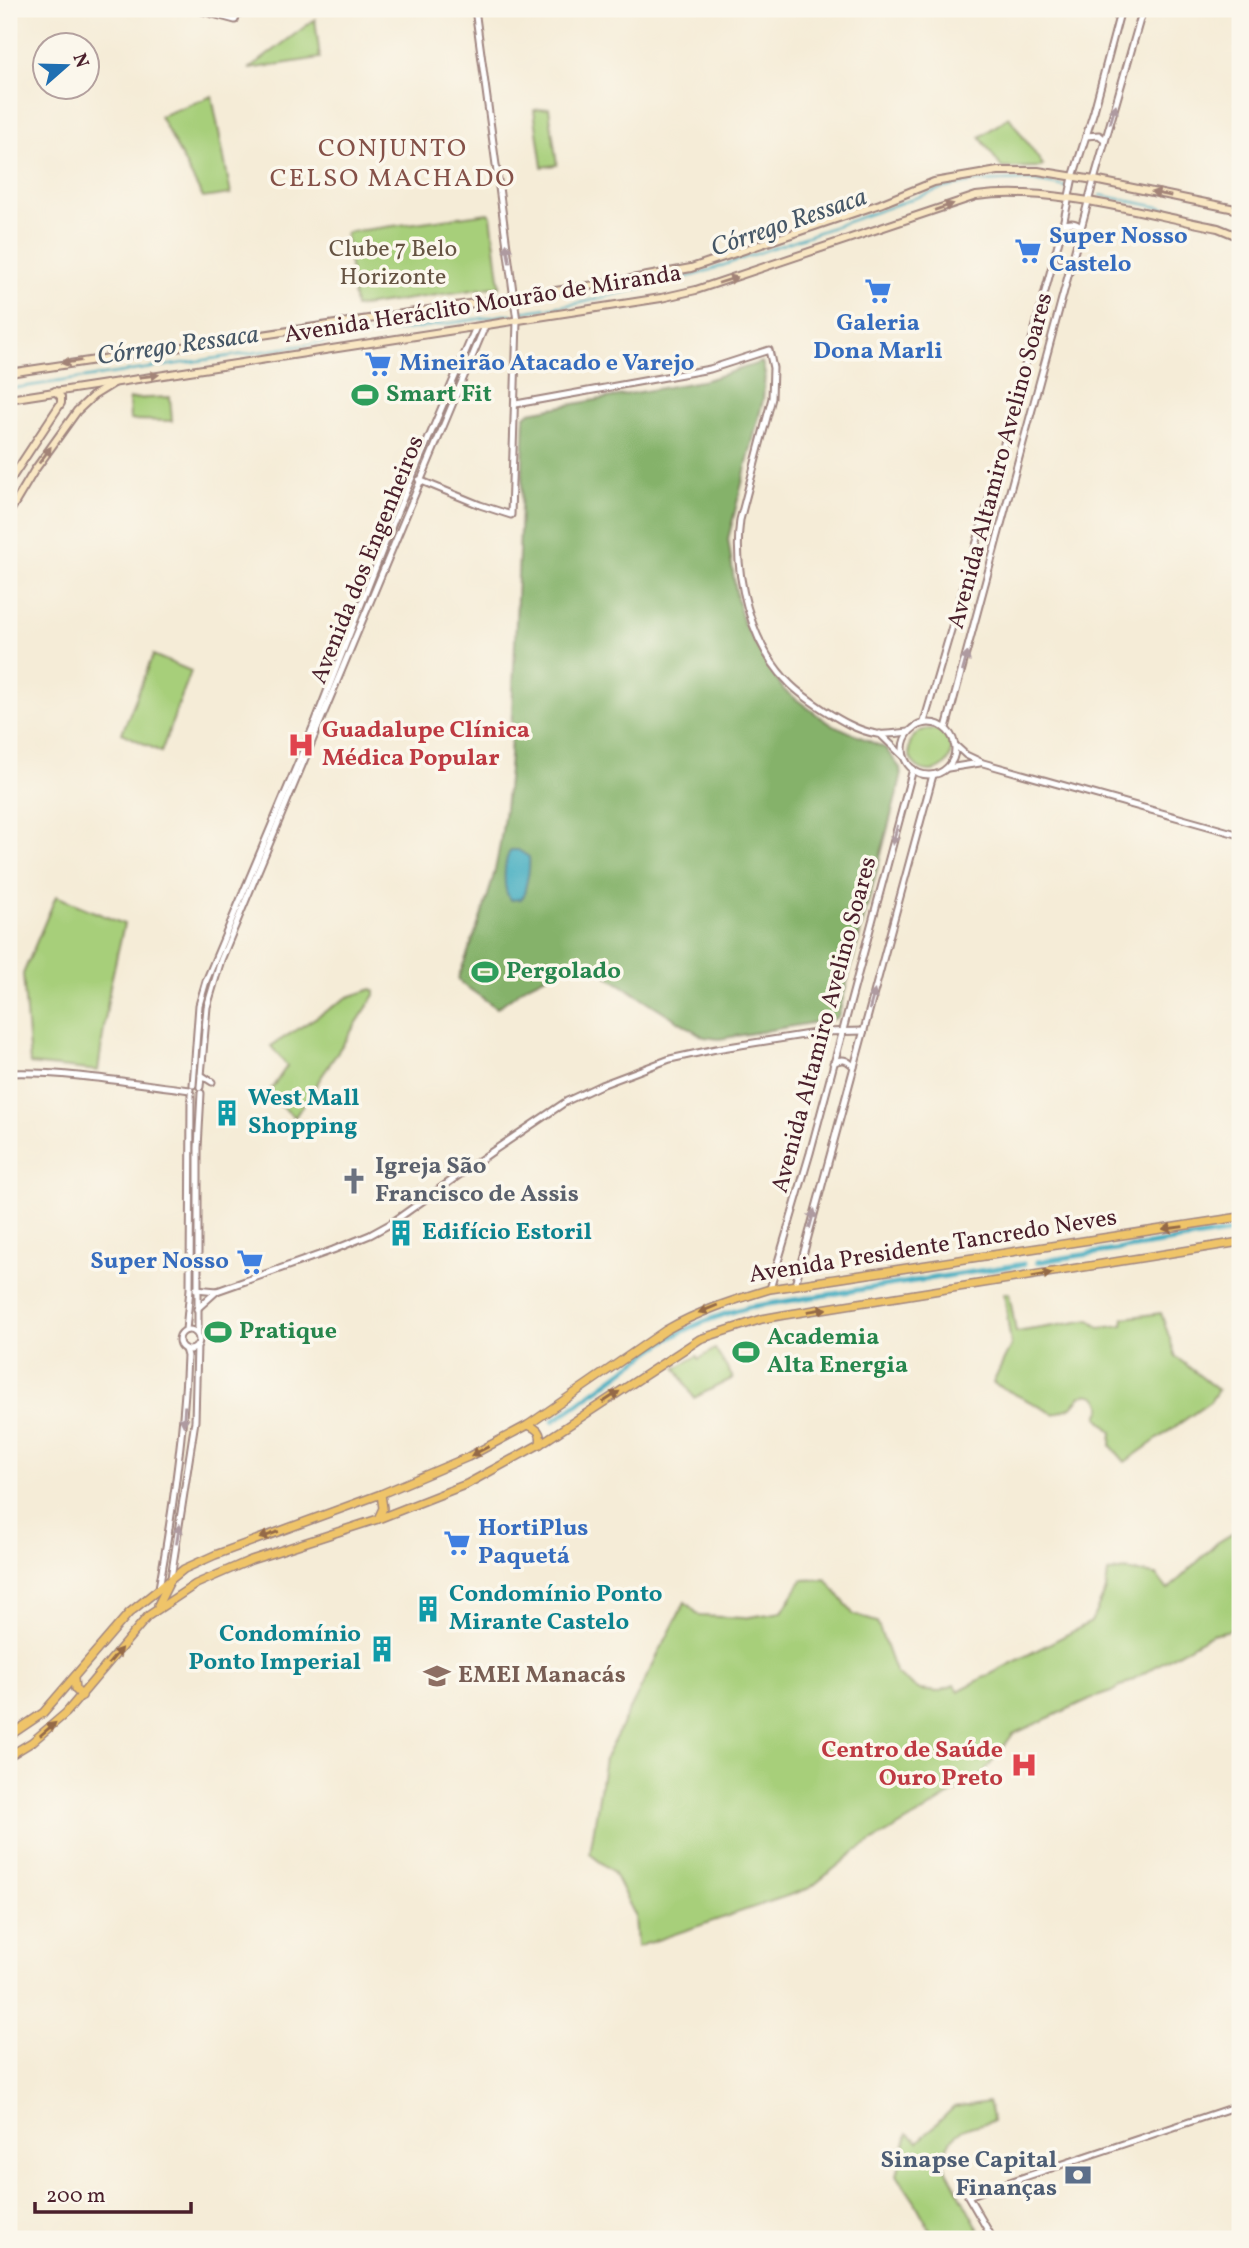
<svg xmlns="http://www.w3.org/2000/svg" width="1249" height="2248" font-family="Vollkorn,serif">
  <rect width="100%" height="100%" fill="#fbf7ec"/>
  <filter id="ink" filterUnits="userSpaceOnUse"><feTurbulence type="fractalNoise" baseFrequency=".0143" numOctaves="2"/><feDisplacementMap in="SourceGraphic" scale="14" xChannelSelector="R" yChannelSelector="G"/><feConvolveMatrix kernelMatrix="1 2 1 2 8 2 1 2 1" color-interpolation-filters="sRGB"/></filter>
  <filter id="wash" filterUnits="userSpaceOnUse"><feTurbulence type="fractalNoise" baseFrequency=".00686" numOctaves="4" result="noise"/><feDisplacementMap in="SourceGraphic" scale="28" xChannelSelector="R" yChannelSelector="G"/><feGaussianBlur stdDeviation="1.57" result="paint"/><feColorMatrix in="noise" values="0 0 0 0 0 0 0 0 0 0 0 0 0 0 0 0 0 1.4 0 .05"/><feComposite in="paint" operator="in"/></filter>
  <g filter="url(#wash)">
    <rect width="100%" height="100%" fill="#f5ecd7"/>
    <g fill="#a7cf7a" stroke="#787752" stroke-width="2">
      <path d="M 315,19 L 320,58 L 249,69 Z"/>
      <path d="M 212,96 L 231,194 L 203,198 L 160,116 Z"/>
      <path d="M 549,108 L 557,165 L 542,167 L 534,110 Z"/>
      <path d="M 1009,117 L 1043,165 L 1040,167 L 1002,168 L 980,137 Z"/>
      <path d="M 488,213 L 491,215 L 500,286 L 355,307 L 346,234 L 349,232 Z"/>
      <path d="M 170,397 L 172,421 L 130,420 L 129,399 Z"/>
      <path d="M 153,655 L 191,671 L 161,752 L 122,733 Z"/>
      <circle cx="930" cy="750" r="21"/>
      <path d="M 56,896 L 124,924 L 110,986 L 98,1071 L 30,1064 L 23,974 Z"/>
      <path d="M 372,989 L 375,991 L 375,995 L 295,1117 L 267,1095 L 287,1066 L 271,1046 L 348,997 Z"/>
      <path d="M 1004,1293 L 1009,1293 L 1016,1332 L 1090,1320 L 1100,1328 L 1123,1325 L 1124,1318 L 1161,1313 L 1176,1357 L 1218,1390 L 1210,1402 L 1125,1462 L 1111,1446 L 1112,1432 L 1098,1417 L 1102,1407 C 1099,1396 1091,1392 1081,1396 L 1072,1407 L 1054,1414 L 993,1383 L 1011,1345 Z"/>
      <path d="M 715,1349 L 733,1378 L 694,1398 L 676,1368 L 697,1356 L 699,1359 Z"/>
      <path d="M 1240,1529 L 1240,1628 L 1212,1634 L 1111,1692 L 1090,1699 L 1013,1734 L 983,1774 L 925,1811 L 856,1851 L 810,1888 L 637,1947 L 635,1915 L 613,1872 L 590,1854 L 605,1758 L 685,1602 L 700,1616 L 743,1618 L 782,1612 L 802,1580 L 826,1579 L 854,1615 L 877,1622 L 896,1674 L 920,1690 L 938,1692 L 954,1685 L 958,1691 L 1091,1622 L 1106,1590 L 1108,1573 C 1126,1567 1138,1573 1156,1575 L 1168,1590 L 1217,1543 Z"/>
      <path d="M 988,2102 L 993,2121 C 963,2129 951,2128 942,2161 L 984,2239 L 935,2239 L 915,2202 L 897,2175 L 908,2133 L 918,2142 L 954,2107 Z"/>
    </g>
    <path fill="#85b26a" stroke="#68684a" stroke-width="2" d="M 762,362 L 765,374 L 763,400 L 728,539 L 737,599 L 744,624 L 767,665 L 784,690 L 827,722 L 885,748 L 900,768 L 901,778 L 838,1017 L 834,1019 L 719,1039 L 704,1037 L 583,961 L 576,961 L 528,985 L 497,1008 L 461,983 L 458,978 C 472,943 486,907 495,870 C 503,833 507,795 510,757 L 525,416 L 530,412 L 706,380 Z"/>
    <path fill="#41acc0" stroke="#466676" stroke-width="2" d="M 511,850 L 518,850 L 529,857 C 531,872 526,881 524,895 L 521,899 L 511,900 C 502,892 503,860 511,850 Z"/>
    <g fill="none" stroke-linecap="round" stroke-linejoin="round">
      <g stroke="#41acc0" stroke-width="2">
        <path d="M 1100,195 L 1198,215 L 1240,230"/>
        <path d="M 522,312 L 580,303 L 696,275 L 941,189 L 975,182 L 1028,180 L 1067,187"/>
        <path d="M 364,336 L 511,314"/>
        <path d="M 9,389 L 352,338"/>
      </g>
      <g stroke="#41acc0" stroke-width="5">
        <path d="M 1037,1262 L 1240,1231"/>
        <path d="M 553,1421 C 591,1396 626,1367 664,1342 C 689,1326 719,1315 749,1307 L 1024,1264"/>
      </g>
    </g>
  </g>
  <g filter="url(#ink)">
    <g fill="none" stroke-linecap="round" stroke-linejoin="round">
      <g stroke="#a08681" stroke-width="9">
        <g id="tertiary">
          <path d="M 194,9 L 235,20 L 239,9"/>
          <path d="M 1086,136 L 1099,135 L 1105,140"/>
          <path d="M 1063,225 C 1071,222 1076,222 1082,229"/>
          <path d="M 1054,259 L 1056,263 L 1060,265 L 1073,262"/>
          <path d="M 516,404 L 710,369 L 769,350 L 773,368 L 772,398 L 740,520 C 733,573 750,645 790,684 C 800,694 812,702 824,710 C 840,720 858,731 877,734 C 888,735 899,733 909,732"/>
          <path d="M 419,480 L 480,505 L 511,515 L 517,321 L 475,9"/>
          <path d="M 924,722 L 983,521 L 1063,225 L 1073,177 L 1094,111 L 1121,9"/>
          <circle cx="929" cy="749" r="26"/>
          <path d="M 946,728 L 1094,180 L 1143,9"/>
          <path d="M 880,734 L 903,756"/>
          <path d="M 954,744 L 966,755 L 983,763 L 1240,835"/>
          <path d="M 948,768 L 980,763"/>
          <path d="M 833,1063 C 842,1058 847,1059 854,1067"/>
          <path d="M 9,1073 C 65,1071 133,1083 190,1090"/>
          <path d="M 201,1075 L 212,1082"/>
          <path d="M 193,1085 L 199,1005 L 206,981 L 316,720 L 396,515 L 476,327"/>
          <path d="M 200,1087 L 207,1007 L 221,960 L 485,326"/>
          <path d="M 777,1266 L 789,1272 L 799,1269"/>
          <path d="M 795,1285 L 933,775"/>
          <path d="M 196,1289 L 217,1291"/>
          <path d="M 770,1289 L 810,1153 L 913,769"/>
          <path d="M 197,1309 L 217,1291 L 333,1250 L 370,1235 L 390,1224 L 493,1151 L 567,1101 L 601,1085 L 670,1059 L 716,1049 L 822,1032 L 864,1031"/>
          <circle cx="189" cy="1340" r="10"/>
          <path d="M 186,1330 L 190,1289 L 191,1094"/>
          <path d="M 198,1335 L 198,1148 L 201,1093"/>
          <path d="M 171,1578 L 195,1421 L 197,1345"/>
          <path d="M 159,1588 C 173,1510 184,1435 187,1356 L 185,1349"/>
          <path d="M 993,2239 L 968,2196 L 1240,2105"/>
        </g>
      </g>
      <g stroke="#a08681" stroke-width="10">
        <g id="secondary">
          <path d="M 9,373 L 615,282 L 691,268 L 880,204 L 934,182 L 998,171 L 1038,171 L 1094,180 L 1240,210"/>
          <path d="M 9,399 L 661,298 L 696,290 L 976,196 C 1054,186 1141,213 1218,228 L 1240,237"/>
          <path d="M 9,482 L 61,403 L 61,397 L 55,391"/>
          <path d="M 9,513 L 34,471 L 77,411 L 93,396 L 114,383"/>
        </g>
      </g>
      <g stroke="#a08681" stroke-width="10">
        <g id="primary">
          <path d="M 528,1425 C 538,1429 542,1433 540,1444"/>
          <path d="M 378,1519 L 383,1508 L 381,1494"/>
          <path d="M 158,1605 L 171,1579"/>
          <path d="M 74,1679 L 75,1689 L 82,1696"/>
          <path d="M 9,1736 L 43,1713 L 129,1613 L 184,1569 L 215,1555 L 381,1494 L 468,1457 L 528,1425 L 666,1330 C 699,1311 734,1300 770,1289 L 1240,1217"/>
          <path d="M 9,1756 L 32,1742 L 66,1713 L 148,1616 L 196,1584 L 251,1560 L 378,1519 L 467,1484 L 540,1444 L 700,1339 L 762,1319 L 784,1315 L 1240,1242"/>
        </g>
      </g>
      <use href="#tertiary" stroke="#fff" stroke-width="5"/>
      <use href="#secondary" stroke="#f9e7c3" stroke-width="6"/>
      <use href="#primary" stroke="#efc469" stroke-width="7"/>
    </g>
    <defs><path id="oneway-solid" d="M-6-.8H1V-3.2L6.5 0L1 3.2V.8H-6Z" transform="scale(1.75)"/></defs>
    <g fill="#ae9aa0">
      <use href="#oneway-solid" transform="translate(1113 114) rotate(-74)"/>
      <use href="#oneway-solid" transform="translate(508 253) rotate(-99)"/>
      <use href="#oneway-solid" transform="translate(965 662) rotate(-75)"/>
      <use href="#oneway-solid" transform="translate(895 835) rotate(105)"/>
      <use href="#oneway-solid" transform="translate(872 1000) rotate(-75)"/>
      <use href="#oneway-solid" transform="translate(812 1219) rotate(-75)"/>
      <use href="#oneway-solid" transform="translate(184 1416) rotate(94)"/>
      <use href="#oneway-solid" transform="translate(178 1534) rotate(-81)"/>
    </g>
    <g fill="#a28377">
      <use href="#oneway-solid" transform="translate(1161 194) rotate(-168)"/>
      <use href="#oneway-solid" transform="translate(944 207) rotate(-19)"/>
      <use href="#oneway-solid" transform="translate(728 280) rotate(-18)"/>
      <use href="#oneway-solid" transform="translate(71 362) rotate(172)"/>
      <use href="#oneway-solid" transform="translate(149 376) rotate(-7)"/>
      <use href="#oneway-solid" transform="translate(45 455) rotate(-54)"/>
    </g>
    <g fill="#946947">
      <use href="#oneway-solid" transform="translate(1173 1228) rotate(172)"/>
      <use href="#oneway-solid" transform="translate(1042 1275) rotate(-10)"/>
      <use href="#oneway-solid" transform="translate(708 1309) rotate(158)"/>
      <use href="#oneway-solid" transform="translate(817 1310) rotate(-9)"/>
      <use href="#oneway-solid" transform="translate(611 1397) rotate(-33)"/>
      <use href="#oneway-solid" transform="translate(480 1451) rotate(153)"/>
      <use href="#oneway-solid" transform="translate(269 1535) rotate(160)"/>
      <use href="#oneway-solid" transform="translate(115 1656) rotate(-51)"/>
      <use href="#oneway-solid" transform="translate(48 1729) rotate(-40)"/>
    </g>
  </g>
  <defs>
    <g id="supermarket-bare" transform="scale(2.1)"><path d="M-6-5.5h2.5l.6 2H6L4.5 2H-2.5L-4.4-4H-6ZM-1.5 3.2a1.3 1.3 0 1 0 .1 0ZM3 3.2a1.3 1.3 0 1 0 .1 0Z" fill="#3f7fe0" stroke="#fbf7ec" stroke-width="2.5" paint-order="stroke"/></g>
    <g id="stadium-bare" transform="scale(2.1)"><path d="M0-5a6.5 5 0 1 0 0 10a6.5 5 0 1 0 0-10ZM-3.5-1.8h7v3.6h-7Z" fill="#2e9e5b" stroke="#fbf7ec" stroke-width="2.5" paint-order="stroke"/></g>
    <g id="hospital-bare" transform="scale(2.1)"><path d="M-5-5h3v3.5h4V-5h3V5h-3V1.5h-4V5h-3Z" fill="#e0444e" stroke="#fbf7ec" stroke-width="2.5" paint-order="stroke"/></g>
    <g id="building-bare" transform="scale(2.1)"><path d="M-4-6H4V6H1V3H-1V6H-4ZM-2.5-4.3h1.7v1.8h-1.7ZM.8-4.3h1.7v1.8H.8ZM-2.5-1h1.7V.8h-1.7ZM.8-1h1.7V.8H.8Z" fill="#0f9aa8" stroke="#fbf7ec" stroke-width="2.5" paint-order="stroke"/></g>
    <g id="church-bare" transform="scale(2.1)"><path d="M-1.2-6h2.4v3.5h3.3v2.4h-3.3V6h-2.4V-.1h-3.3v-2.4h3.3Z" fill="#6b7280" stroke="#fbf7ec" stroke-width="2.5" paint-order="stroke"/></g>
    <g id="school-bare" transform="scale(2.1)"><path d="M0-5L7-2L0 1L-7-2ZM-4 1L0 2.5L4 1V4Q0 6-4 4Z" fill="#8d6e63" stroke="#fbf7ec" stroke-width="2.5" paint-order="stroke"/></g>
    <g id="bank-bare" transform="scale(2.1)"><path d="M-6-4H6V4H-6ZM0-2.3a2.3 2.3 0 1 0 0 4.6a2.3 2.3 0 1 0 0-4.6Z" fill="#5c6f8a" stroke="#fbf7ec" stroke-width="2.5" paint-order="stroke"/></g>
  </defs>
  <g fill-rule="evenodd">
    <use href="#supermarket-bare" x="1028" y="251"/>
    <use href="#supermarket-bare" x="878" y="291"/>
    <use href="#supermarket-bare" x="378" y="364"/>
    <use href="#stadium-bare" x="365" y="395"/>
    <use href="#hospital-bare" x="301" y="745"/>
    <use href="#stadium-bare" x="485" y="972"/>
    <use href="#building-bare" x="227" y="1113"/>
    <use href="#church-bare" x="354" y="1181"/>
    <use href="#building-bare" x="401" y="1233"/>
    <use href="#supermarket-bare" x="250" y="1262"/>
    <use href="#stadium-bare" x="218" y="1332"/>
    <use href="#stadium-bare" x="746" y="1352"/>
    <use href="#supermarket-bare" x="457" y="1543"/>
    <use href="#building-bare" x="428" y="1609"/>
    <use href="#building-bare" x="382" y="1649"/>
    <use href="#school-bare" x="437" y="1676"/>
    <use href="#hospital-bare" x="1024" y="1765"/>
    <use href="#bank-bare" x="1078" y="2175"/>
  </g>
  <g text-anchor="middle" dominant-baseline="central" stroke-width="7" stroke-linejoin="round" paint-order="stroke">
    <g font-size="24" font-weight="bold" fill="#366cbe" stroke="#fbf7ec" text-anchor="start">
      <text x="1049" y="237">Super Nosso<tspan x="1049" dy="28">Castelo</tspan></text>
      <text x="878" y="324" text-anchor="middle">Galeria<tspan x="878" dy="28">Dona Marli</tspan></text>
      <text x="399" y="364">Mineirão Atacado e Varejo</text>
      <text x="229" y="1262" text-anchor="end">Super Nosso</text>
      <text x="478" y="1529">HortiPlus<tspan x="478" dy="28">Paquetá</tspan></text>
    </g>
    <g font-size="24" fill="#665443" stroke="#fbf7ec">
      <text x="393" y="250">Clube 7 Belo<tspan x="393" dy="28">Horizonte</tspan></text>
    </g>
    <g font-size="24" fill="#4a1f2b" stroke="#fbf7ec">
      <text transform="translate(483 305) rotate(-9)">Avenida Heráclito Mourão de Miranda</text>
      <text transform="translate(1001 461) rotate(-75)">Avenida Altamiro Avelino Soares</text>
      <text transform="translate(368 560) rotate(-68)">Avenida dos Engenheiros</text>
      <text transform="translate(825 1025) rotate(-75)">Avenida Altamiro Avelino Soares</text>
      <text transform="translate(933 1247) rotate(-9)">Avenida Presidente Tancredo Neves</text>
    </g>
    <g font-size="24" font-weight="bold" fill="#27864d" stroke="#fbf7ec" text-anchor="start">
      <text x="386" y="395">Smart Fit</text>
      <text x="506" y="972">Pergolado</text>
      <text x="239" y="1332">Pratique</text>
      <text x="767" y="1338">Academia<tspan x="767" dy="28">Alta Energia</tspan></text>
    </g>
    <g font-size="24" font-weight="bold" fill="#be3a42" stroke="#fbf7ec" text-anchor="start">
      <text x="322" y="731">Guadalupe Clínica<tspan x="322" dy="28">Médica Popular</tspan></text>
      <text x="1003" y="1751" text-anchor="end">Centro de Saúde<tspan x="1003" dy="28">Ouro Preto</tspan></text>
    </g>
    <g font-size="24" font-weight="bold" fill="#0d838f" stroke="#fbf7ec" text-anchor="start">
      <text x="248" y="1099">West Mall<tspan x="248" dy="28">Shopping</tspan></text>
      <text x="422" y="1233">Edifício Estoril</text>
      <text x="449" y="1595">Condomínio Ponto<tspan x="449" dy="28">Mirante Castelo</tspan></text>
      <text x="361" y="1635" text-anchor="end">Condomínio<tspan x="361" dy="28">Ponto Imperial</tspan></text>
    </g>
    <g font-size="24" font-weight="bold" fill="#5b616d" stroke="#fbf7ec" text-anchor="start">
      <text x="375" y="1167">Igreja São<tspan x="375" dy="28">Francisco de Assis</tspan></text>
    </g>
    <g font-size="24" font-weight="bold" fill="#785e54" stroke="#fbf7ec" text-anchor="start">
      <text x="458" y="1676">EMEI Manacás</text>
    </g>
    <g font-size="24" font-weight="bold" fill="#4e5e75" stroke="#fbf7ec" text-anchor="end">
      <text x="1057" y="2161">Sinapse Capital<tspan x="1057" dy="28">Finanças</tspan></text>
    </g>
    <g font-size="26" letter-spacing="2" fill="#855148" stroke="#fbf7ec">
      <text x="393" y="149">CONJUNTO<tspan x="393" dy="30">CELSO MACHADO</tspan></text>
    </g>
    <g font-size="26" font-style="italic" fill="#465767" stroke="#fbf7ec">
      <text transform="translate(789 223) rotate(-19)">Córrego Ressaca</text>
      <text transform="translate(178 346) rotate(-8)">Córrego Ressaca</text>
    </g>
  </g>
  <rect width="1249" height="2248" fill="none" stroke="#fbf7ec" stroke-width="35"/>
  <g transform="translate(66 66) rotate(70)"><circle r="33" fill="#fbf7ec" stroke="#b4a19f" stroke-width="2"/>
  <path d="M0-5L12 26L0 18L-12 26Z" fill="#1f6fb2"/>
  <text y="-10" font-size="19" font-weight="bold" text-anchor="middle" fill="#4a1f2b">N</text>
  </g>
  <path d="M35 2202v10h156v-10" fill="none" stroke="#4a1f2b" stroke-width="3.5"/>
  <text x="46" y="2202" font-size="21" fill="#4a1f2b" stroke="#fbf7ec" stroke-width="5" paint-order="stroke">200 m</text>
</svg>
